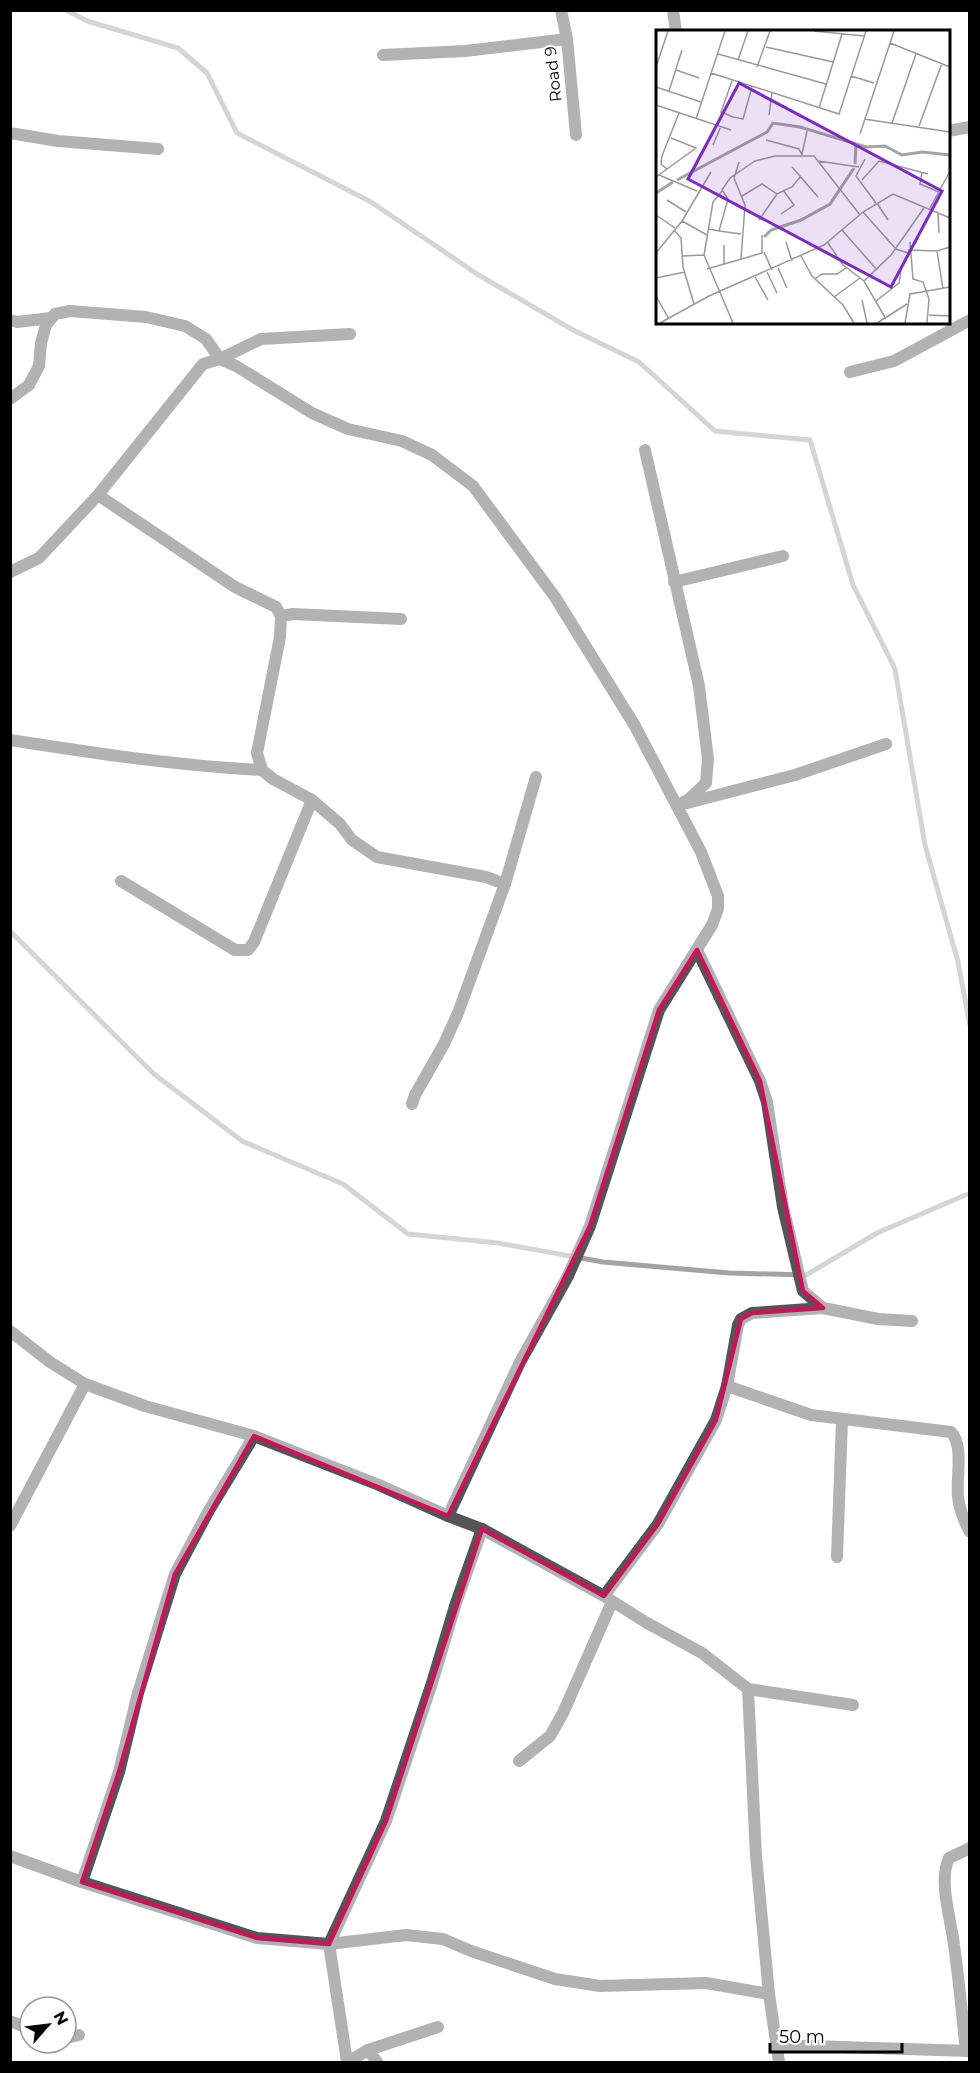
<svg xmlns="http://www.w3.org/2000/svg" width="980" height="2073" font-family="Montserrat,sans-serif">
  <rect width="100%" height="100%" fill="#fff"/>
  <g fill="none" stroke-linecap="round" stroke-linejoin="round">
    <g stroke="#a3a3a3" stroke-width="5">
      <path d="M 66,10 L 87,21 L 178,48 L 207,73 L 237,133 L 371,202 L 477,274 L 573,330 L 639,362 L 715,431 L 810,440 L 853,585 L 895,669 L 925,845 L 958,962 L 970,1026"/>
      <path d="M 10,931 L 154,1074 L 242,1141 L 343,1184 L 408,1234 L 498,1243 L 603,1262 L 729,1273 L 806,1275 L 877,1233 L 970,1193"/>
    </g>
    <g stroke="#555" stroke-width="12">
      <path d="M 561,10 L 567,39 L 576,135"/>
      <path d="M 673,10 L 676,32"/>
      <path d="M 383,55 L 465,51 L 567,39"/>
      <path d="M 948,131 L 970,127"/>
      <path d="M 10,133 L 58,141 L 158,149"/>
      <path d="M 10,320 L 17,322 L 51,318"/>
      <path d="M 850,372 L 894,361 L 970,320"/>
      <path d="M 10,399 L 29,385 L 39,366 L 41,343 L 46,325 L 55,314 L 70,311 L 146,317 L 185,326 L 206,339 L 220,359 L 236,366 L 312,413 L 348,429 L 402,441 L 432,455 L 473,486 L 555,597 L 635,726 L 701,852 L 718,896 L 718,909 L 712,925 L 659,1010 L 590,1226 L 568,1276 L 520,1362 L 448,1516"/>
      <path d="M 645,450 L 699,686 L 708,759 L 706,783 L 689,799 L 677,806"/>
      <path d="M 98,495 L 235,587 L 276,607 L 281,616 L 280,637 L 257,753 L 262,770 L 273,779 L 312,800 L 340,824 L 352,840 L 377,857 L 486,877 L 505,884"/>
      <path d="M 10,572 L 39,558 L 98,495 L 203,364 L 220,359 L 261,339 L 350,334"/>
      <path d="M 674,582 L 783,556"/>
      <path d="M 281,616 L 293,614 L 401,619"/>
      <path d="M 10,740 C 94,753 178,766 262,770"/>
      <path d="M 687,803 L 795,775 L 886,744"/>
      <path d="M 121,881 L 235,950 L 248,950 L 254,942 L 312,800"/>
      <path d="M 697,950 L 760,1081 L 767,1102 L 783,1207 L 803,1291 L 823,1308"/>
      <path d="M 412,1104 L 415,1095 L 444,1044 L 458,1013 L 505,884 L 536,777"/>
      <path d="M 10,1331 L 50,1362 L 85,1384 L 145,1406 L 254,1436 L 379,1485 L 448,1516 L 482,1529 L 604,1596 L 647,1623 L 702,1653 L 748,1689 L 756,1856 L 769,1994 L 779,2062"/>
      <path d="M 727,1386 L 811,1415 L 951,1432 C 964,1445 956,1478 958,1496 C 959,1508 964,1521 970,1532"/>
      <path d="M 10,1526 L 85,1384"/>
      <path d="M 837,1557 L 842,1420"/>
      <path d="M 604,1596 L 658,1524 L 716,1420 L 727,1386 L 738,1325 L 741,1319 L 752,1313 L 823,1308 L 878,1319 L 912,1321"/>
      <path d="M 748,1689 L 853,1705"/>
      <path d="M 519,1761 L 550,1736 L 563,1713 L 612,1602"/>
      <path d="M 10,1856 L 82,1882 L 257,1938 L 329,1944 L 406,1935 L 443,1939 L 471,1951 L 555,1979 L 600,1986 L 706,1983 L 769,1994"/>
      <path d="M 82,1882 L 119,1772 L 138,1693 L 175,1574 L 208,1512 L 254,1436"/>
      <path d="M 10,2021 L 30,2029"/>
      <path d="M 66,2038 L 79,2035"/>
      <path d="M 777,2045 L 970,2051"/>
      <path d="M 368,2050 L 377,2062"/>
      <path d="M 966,2051 C 962,2015 959,1980 954,1945 C 951,1919 938,1881 949,1858 L 970,1848"/>
      <path d="M 347,2062 L 329,1944 L 386,1821 L 432,1683 L 456,1603 L 482,1529"/>
      <path d="M 348,2062 L 368,2050 L 438,2027"/>
    </g>
  </g>
  <path d="M0 0H980V2073H0ZM 697,950 L 760,1081 L 803,1291 L 823,1308 L 752,1313 L 741,1319 L 716,1420 L 658,1524 L 604,1596 L 482,1529 L 386,1821 L 329,1944 L 257,1938 L 82,1882 L 119,1772 L 175,1574 L 254,1436 L 448,1516 L 590,1226 L 659,1010 Z" fill="#fff" fill-opacity=".55" fill-rule="evenodd"/>
  <path fill="none" stroke="#c2185b" stroke-width="4.5" stroke-linejoin="round" d="M 697,950 L 760,1081 L 803,1291 L 823,1308 L 752,1313 L 741,1319 L 716,1420 L 658,1524 L 604,1596 L 482,1529 L 386,1821 L 329,1944 L 257,1938 L 82,1882 L 119,1772 L 175,1574 L 254,1436 L 448,1516 L 590,1226 L 659,1010 Z"/>
  <g text-anchor="middle" dominant-baseline="central" stroke-width="4.5" stroke-linejoin="round" paint-order="stroke">
    <g font-size="16" fill="#000" stroke="#fff">
      <text transform="translate(553 74) rotate(-96)">Road 9</text>
    </g>
  </g>
  <g transform="translate(656 30)">
    <rect width="294" height="294" fill="#fff"/>
    <path fill="none" stroke="#a3a3a3" stroke-width="3" d="M 199,134 L 200,115M 21,150 L 111,102 L 117,93 L 144,97 L 210,117 L 229,116 L 246,125 L 266,122 L 294,125M 0,163 L 17,152M 108,207 L 115,200 L 145,190 L 174,174 L 198,138"/>
    <path fill="none" stroke="#999" stroke-width="1.5" d="M 158,1 L 208,6M 234,13 L 294,37M 110,17 L 177,32M 62,24 L 170,54M 82,30 L 92,1M 0,37 L 12,1M 101,37 L 114,1M 20,40 L 43,48M 55,43 L 183,84 L 210,1M 195,46 L 218,53M 76,51 L 65,82 L 77,87 L 87,89 L 96,57M 0,57 L 45,72M 13,61 L 26,20M 0,75 L 75,100M 163,78 L 186,4M 113,85 L 116,63M 40,89 L 69,1M 208,89 L 294,102M 236,93 L 260,24M 263,96 L 286,33M 204,104 L 238,1M 110,110 L 143,119 L 146,125M 57,115 L 65,96M 146,124 L 151,101M 209,129 L 200,146 L 220,173M 162,131 L 203,137M 83,132 L 78,148 L 89,175 L 85,229M 136,137 L 162,167M 11,139 L 5,134 L 6,126 L 23,83M 266,142 L 264,154 L 283,162M 3,145 L 41,161M 0,147 L 40,118 L 15,108M 206,150 L 223,131 L 272,144M 66,161 L 57,172 L 48,225 L 77,293M 86,166 L 106,154 L 121,164 L 136,157 L 145,146M 11,170 L 30,182M 221,173 L 232,190M 273,180 L 293,143M 207,182 L 240,219 L 252,223M 282,183 L 283,203M 125,184 L 138,175 L 127,160M 0,185 L 19,198M 103,190 L 121,164M 26,191 L 51,205M 52,199 L 63,201 L 72,169 L 66,160 L 74,148 L 99,131 L 119,126 L 158,126 L 204,185M 18,200 L 25,208 L 27,237 L 38,274M 186,200 L 221,240M 63,201 L 85,204M 130,212 L 136,231M 254,212 L 257,249 L 267,252 L 273,269 L 271,293M 172,213 L 187,235 L 208,251 L 230,289M 252,220 L 281,221M 108,222 L 116,240M 0,223 L 26,191 L 55,142M 26,226 L 48,225M 145,226 L 156,246 L 187,275 L 198,293M 68,234 L 68,215M 122,238 L 131,258M 51,239 L 106,223 L 106,205M 111,242 L 121,263M 99,247 L 112,270M 0,248 L 29,242M 159,249 L 166,244 L 181,244 L 190,238M 208,251 L 235,225 L 268,178M 287,259 L 281,221 L 294,217M 0,266 L 13,289M 178,267 L 204,248M 206,270 L 211,293M 220,271 L 243,253 L 245,240M 273,285 L 293,286M 4,293 L 53,266 L 168,215 L 207,182 L 237,164 L 294,188M 221,293 L 251,274M 249,293 L 254,264 L 294,257"/>
    <path fill="#7b2cbf" fill-opacity="0.15" stroke="#7b2cbf" stroke-width="3" d="M 83,53 L 286,161 L 235,257 L 32,149 Z"/>
    <rect width="294" height="294" fill="none" stroke="#000" stroke-width="3"/>
  </g>
  <rect width="980" height="2073" fill="none" stroke="#000000" stroke-width="24"/>
  <g transform="translate(48 2025) rotate(62)"><circle r="28" fill="#ffffff" stroke="#999999" stroke-width="1.5"/>
  <path d="M0-4.5L10 22L0 15L-10 22Z" fill="#000000"/>
  <text y="-9" font-size="16" font-weight="bold" text-anchor="middle" fill="#000000">N</text>
  </g>
  <path d="M770 2043v9h132v-9" fill="none" stroke="#000000" stroke-width="3"/>
  <text x="779" y="2043" font-size="18" fill="#000000" stroke="#ffffff" stroke-width="4.5" paint-order="stroke">50 m</text>
</svg>
